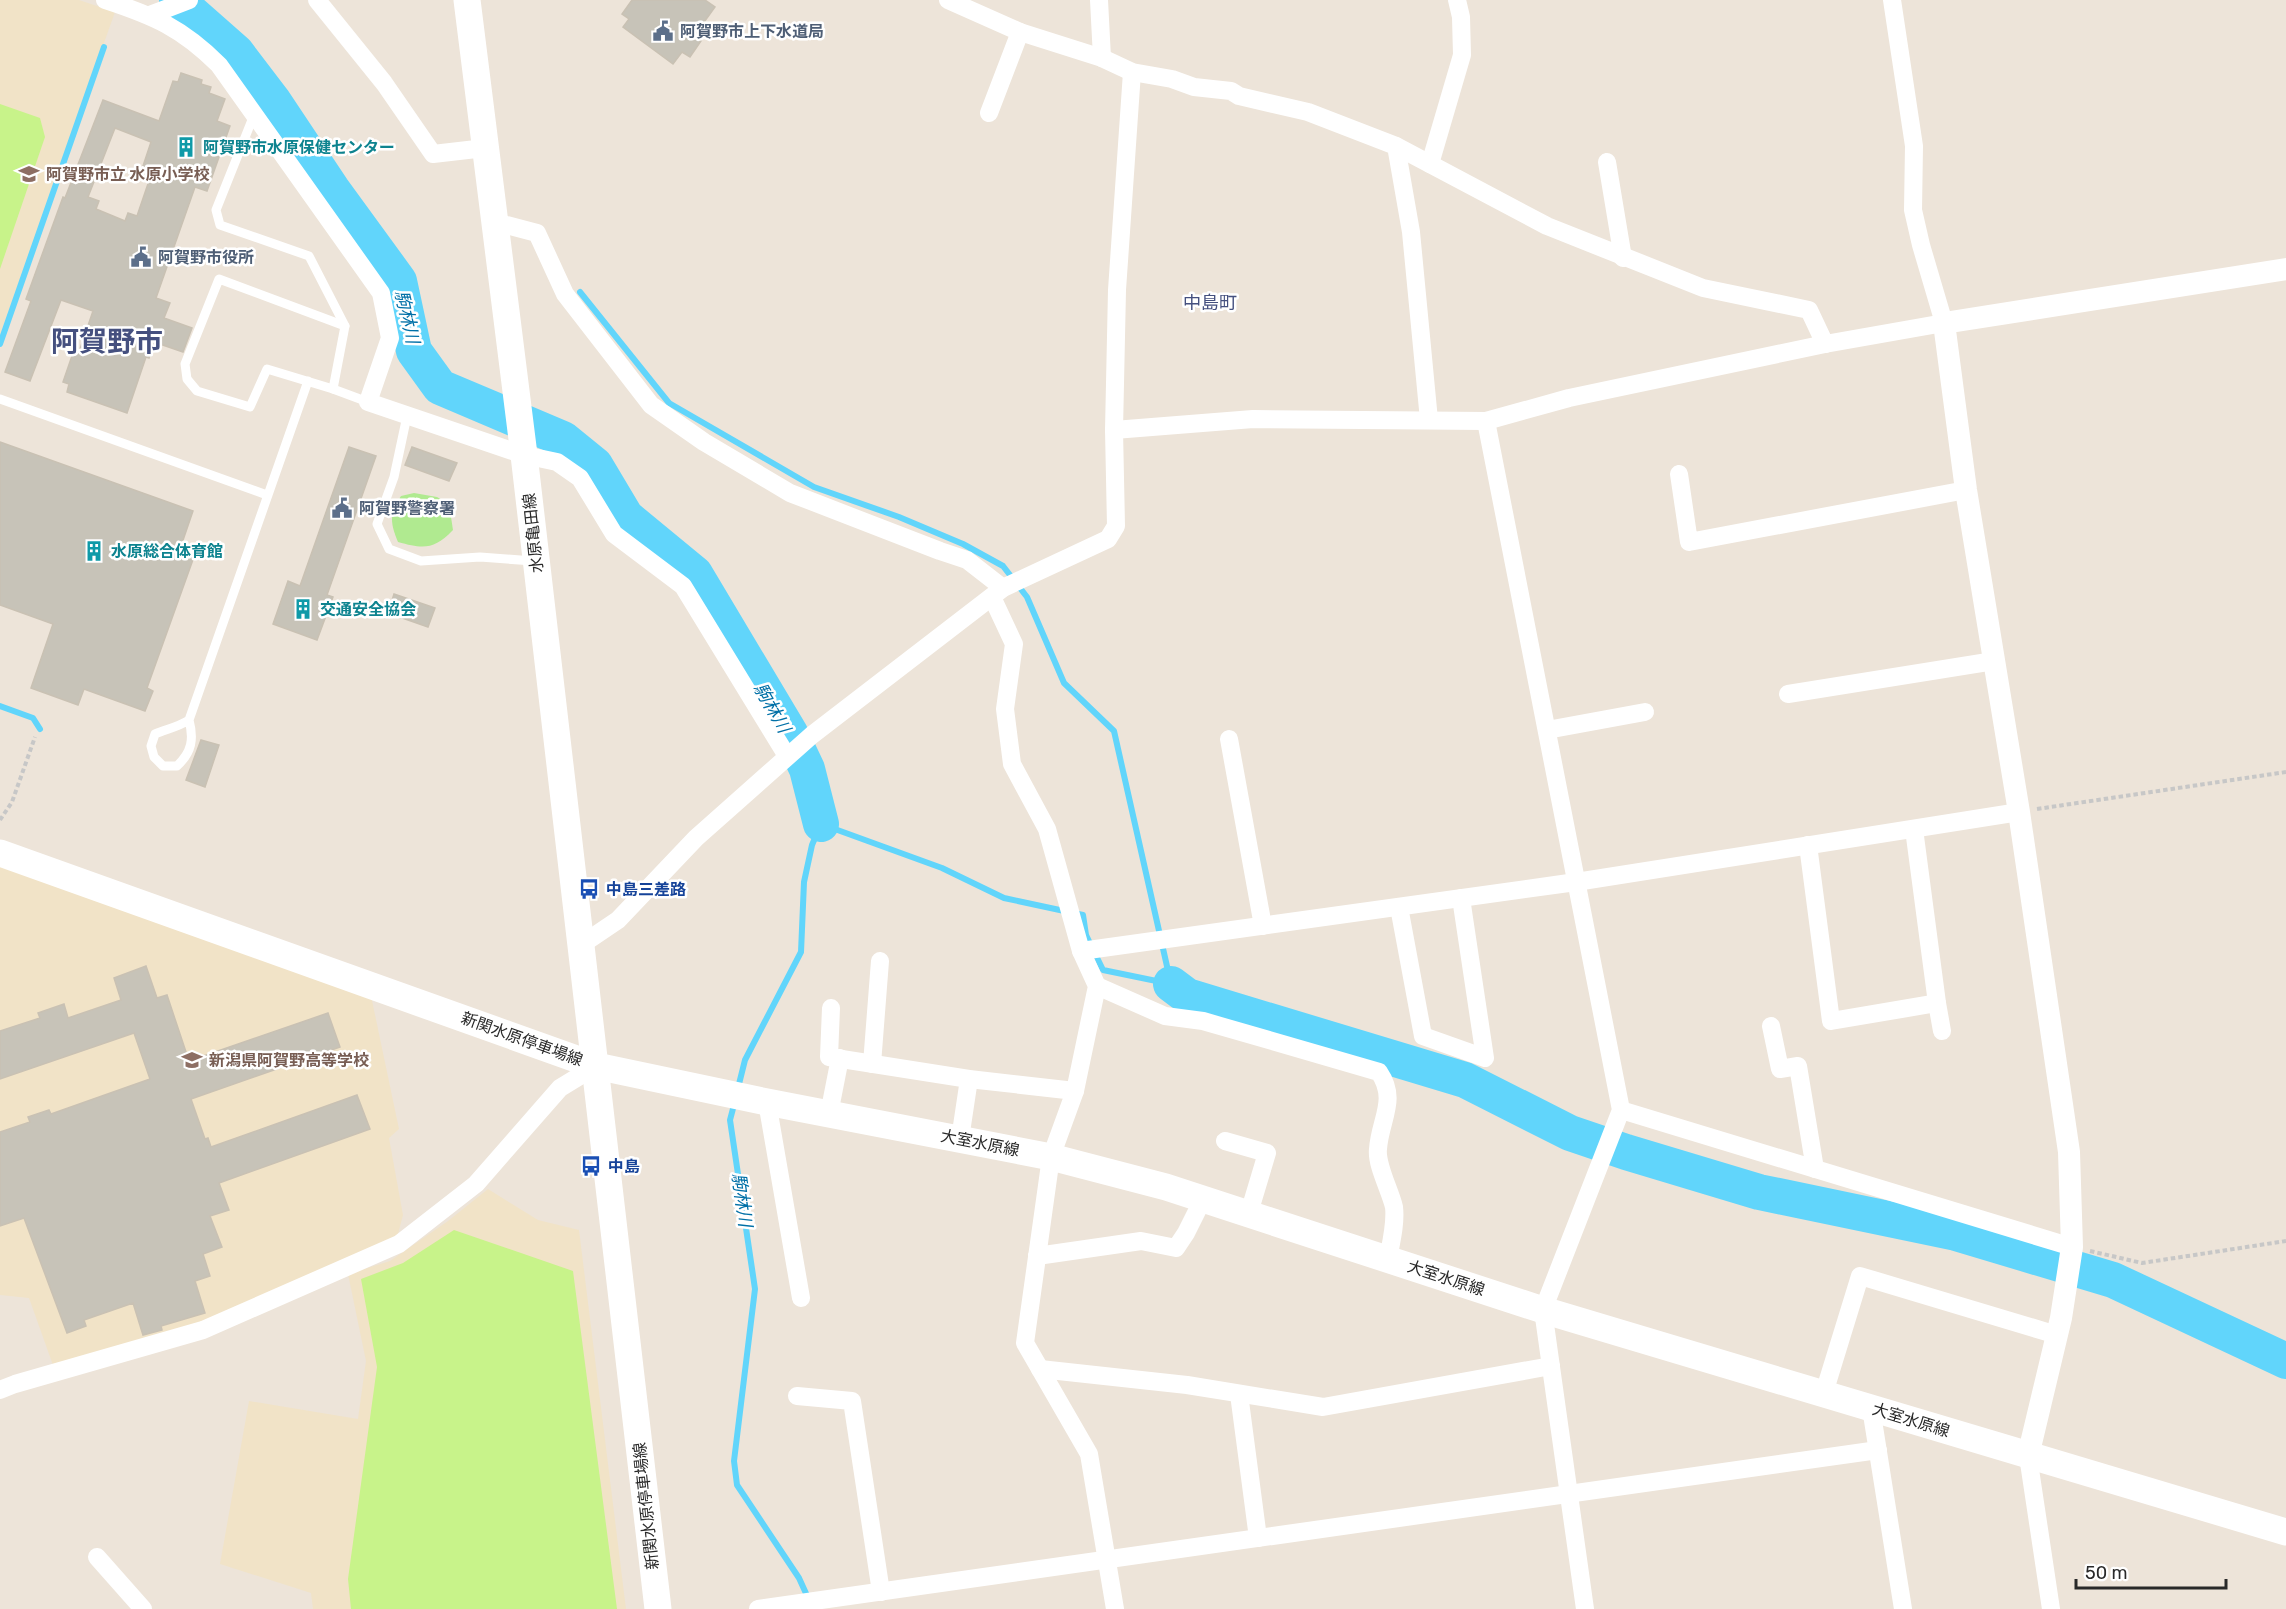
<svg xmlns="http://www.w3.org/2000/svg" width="2286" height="1609" font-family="Rubik,'Noto Sans JP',sans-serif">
  <rect width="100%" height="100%" fill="#ede4d9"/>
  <g fill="#f1e3c7">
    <path d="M 0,0 L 79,0 L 115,12 L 0,335 Z"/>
    <path d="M 0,863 L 370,991 L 399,1129 L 389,1138 L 403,1215 L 398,1234 L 373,1251 L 181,1331 L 54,1368 L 29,1298 L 0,1295 Z"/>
    <path d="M 488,1189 L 538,1220 L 579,1230 L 626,1609 L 313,1609 L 311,1593 L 220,1564 L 249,1401 L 358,1419 L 366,1361 L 348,1274 L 390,1261 L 448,1221 Z"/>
  </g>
  <path fill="#b0ea90" d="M 414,493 L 437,497 L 449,504 L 453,530 C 434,550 423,549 398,542 C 390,523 389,513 401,496 Z"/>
  <g fill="#c8f38a">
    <path d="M 0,104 L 40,118 L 45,137 L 0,269 Z"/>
    <path d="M 454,1230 L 573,1271 L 617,1609 L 351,1609 L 348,1579 L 377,1367 L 361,1279 L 403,1263 Z"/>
  </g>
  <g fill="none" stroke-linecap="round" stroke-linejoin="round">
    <g stroke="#61d5fb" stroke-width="6">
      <path d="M 580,292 L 669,403 L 814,487 L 899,517 L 963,544 L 1003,566 L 1027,597 L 1064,683 L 1114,731 L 1171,984 L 1103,970 L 1086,935 L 1083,915 L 1004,898 L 942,868 L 821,824 L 812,845 L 804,882 L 801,952 L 745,1060 L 738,1088"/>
      <path d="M 0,344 L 104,47"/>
      <path d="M 0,706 L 33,718 L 40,729"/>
      <path d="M 735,1101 L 730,1120 L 755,1289 L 734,1461 L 737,1485 L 799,1578 L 809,1600"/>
    </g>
    <g stroke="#61d5fb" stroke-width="36">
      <path d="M 177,0 L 236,52 L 274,102 L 332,189 L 399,281 L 414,351 L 440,387 L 563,439 L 595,465 L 626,517 L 695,574 L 790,733 L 807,769 L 821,824"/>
      <path d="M 1171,984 L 1187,996 L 1465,1080 L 1570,1133 L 1626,1152 L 1759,1192 L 1956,1233 L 2113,1280 L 2286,1361"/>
    </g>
  </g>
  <g fill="#c7c3b8" stroke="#c9c1b3" stroke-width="1.5" fill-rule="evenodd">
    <path d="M 632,0 L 705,0 L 715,7 L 694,36 L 701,41 L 690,57 L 682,52 L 673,64 L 623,27 L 629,19 L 622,14 Z"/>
    <path d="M 181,73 L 202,80 L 201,84 L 211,87 L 209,93 L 225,99 L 217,121 L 230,126 L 207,191 L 195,187 L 156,298 L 170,303 L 164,318 L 192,328 L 183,352 L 154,342 L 149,358 L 146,357 L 127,413 L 67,392 L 69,384 L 63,382 L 74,350 L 79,352 L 93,311 L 61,300 L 30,381 L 5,372 L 31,301 L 26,299 L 63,197 L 65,198 L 103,100 L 159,121 L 173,81 L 178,82 ZM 115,128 L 151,142 L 142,169 L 152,172 L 137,216 L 128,213 L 125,221 L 96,209 L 99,201 L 88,197 Z"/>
    <path d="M 0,442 L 193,511 L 180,549 L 195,554 L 147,688 L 153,691 L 145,711 L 84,689 L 78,705 L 31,688 L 53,624 L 0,605 Z"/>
    <path d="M 349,447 L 376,456 L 327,595 L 333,597 L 317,640 L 273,624 L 288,581 L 300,586 Z"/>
    <path d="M 412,447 L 457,463 L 449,481 L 405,465 Z"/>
    <path d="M 394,594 L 435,608 L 428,627 L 388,613 Z"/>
    <path d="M 201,740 L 219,745 L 205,787 L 186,780 Z"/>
    <path d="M 146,966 L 157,998 L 167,995 L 189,1061 L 328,1013 L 340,1047 L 191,1099 L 205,1139 L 208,1138 L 211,1147 L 357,1095 L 370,1129 L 219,1183 L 229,1210 L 210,1216 L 222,1247 L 203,1254 L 210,1276 L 195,1281 L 205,1313 L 161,1326 L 162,1330 L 143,1335 L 133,1303 L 84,1320 L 86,1326 L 67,1333 L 24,1218 L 0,1226 L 0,1132 L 30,1122 L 28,1117 L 49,1110 L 51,1114 L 150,1079 L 134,1033 L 0,1079 L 0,1031 L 40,1018 L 38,1013 L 64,1004 L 68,1018 L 121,1000 L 114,978 Z"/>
  </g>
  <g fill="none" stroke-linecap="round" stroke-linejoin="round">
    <g stroke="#c7c7c7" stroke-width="4" stroke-dasharray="4.5 3" stroke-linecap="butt">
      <path d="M 2037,809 L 2286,772"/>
      <path d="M 0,820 L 12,802 L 35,737"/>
      <path d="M 2090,1251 L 2142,1263 L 2286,1241"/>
    </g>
    <g stroke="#fff" stroke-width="9">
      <path d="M 254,115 L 216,210 L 220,225 L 309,256 L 345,326 L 333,389"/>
      <path d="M 345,326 L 219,279 L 185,364 L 187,379 L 197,391 L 250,407 L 267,369 L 333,389 L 368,402"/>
      <path d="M 0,399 L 267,495"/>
      <path d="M 407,416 L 394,477 L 377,524 L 389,549 L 421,561 L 480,557 L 533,561"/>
      <path d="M 189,720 C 178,727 167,729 155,734 L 151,746 L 154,757 L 163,766 L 177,766 C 192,752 194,739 189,720 L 308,381"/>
    </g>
    <g stroke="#fff" stroke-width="18">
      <path d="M 105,0 C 154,16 182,28 219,65 L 381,293 L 390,338 L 368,402 L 524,455 L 557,462 L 580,478 L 614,534 L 683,586 L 787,756"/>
      <path d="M 317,0 L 384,83 L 433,154 L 485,148"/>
      <path d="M 948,0 L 1020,32 L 1102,58 L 1132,72 L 1172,79 L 1194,87 L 1231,91 L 1239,96 L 1308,112 L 1396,146 L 1547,226 L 1703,288 L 1809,310 L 1825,344"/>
      <path d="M 1099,0 L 1102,58"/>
      <path d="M 150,15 L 189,0"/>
      <path d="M 989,113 L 1020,32"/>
      <path d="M 1396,146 L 1411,232 L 1429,420"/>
      <path d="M 1607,162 L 1623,258"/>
      <path d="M 1430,164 L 1462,55 L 1461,17 L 1457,0"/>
      <path d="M 495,222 L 537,233 L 565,294 L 651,405 L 704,442 L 790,493 L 940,551 L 967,560 L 1003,588"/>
      <path d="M 1486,421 L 1621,1110 L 1543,1310 L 1585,1609"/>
      <path d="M 1114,430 L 1253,419 L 1486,421 L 1569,398 L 1825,344 L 1944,323 L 1921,245 L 1913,210 L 1914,146 L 1892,0"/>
      <path d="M 1679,474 L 1689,542 L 1966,490"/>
      <path d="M 992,597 L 1014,644 L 1005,709 L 1012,764 L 1047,829 L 1081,951 L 1097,986 L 1075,1091 L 1051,1157 L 1025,1343 L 1089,1454 L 1115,1609"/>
      <path d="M 1788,694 L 1994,661"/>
      <path d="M 1547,730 L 1645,712"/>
      <path d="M 1229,739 L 1263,926"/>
      <path d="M 1914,829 L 1937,1003 L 1942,1031"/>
      <path d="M 1808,845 L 1831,1021 L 1937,1003"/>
      <path d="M 1399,907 L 1423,1036 L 1485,1058 L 1461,898"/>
      <path d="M 581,945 L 618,920 L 696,838 L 812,735 L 1003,588 L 1108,539 L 1116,526 L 1114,430 L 1117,290 L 1132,72"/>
      <path d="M 1081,951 L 1576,882 L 2019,812"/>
      <path d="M 1097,986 L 1165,1016 L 1203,1021 L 1379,1072 C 1398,1100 1380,1119 1378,1149 C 1376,1165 1390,1190 1394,1207 C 1396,1223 1391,1243 1388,1259"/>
      <path d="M 831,1008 L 829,1057 L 969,1079 L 1075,1091"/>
      <path d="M 1771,1026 L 1780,1069 L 1798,1066 L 1815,1169"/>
      <path d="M 872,1064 L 880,961"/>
      <path d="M 767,1102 L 801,1298"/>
      <path d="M 1621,1110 L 2072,1247"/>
      <path d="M 829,1114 L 840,1058"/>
      <path d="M 960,1139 L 969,1079"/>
      <path d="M 1225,1141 L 1267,1153 L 1249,1213"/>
      <path d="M 1037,1256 L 1141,1241 L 1176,1248 L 1186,1233 L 1203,1199"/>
      <path d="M 1040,1369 L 1187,1385 L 1323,1407 L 1551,1366"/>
      <path d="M 0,1390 L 15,1384 L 203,1330 L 399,1244 L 476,1184 L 560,1088 L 596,1066"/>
      <path d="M 1824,1393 L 1860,1276 L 2057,1335"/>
      <path d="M 1239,1394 L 1258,1538"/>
      <path d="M 797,1396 L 852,1401 L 881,1592"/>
      <path d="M 1871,1408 L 1903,1609"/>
      <path d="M 2028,1456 L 2051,1609"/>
      <path d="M 97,1557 L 143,1609"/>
      <path d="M 758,1609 L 1878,1450"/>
    </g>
    <path stroke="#fff" stroke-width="22" d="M 2028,1456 L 2061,1318 L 2072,1247 L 2069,1152 L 2019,812 L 1966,490 L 1944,323 L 2286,269"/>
    <g stroke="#fff" stroke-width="27">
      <path d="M 467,0 L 524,455 L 658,1609"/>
      <path d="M 0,853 L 596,1066 L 767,1102 L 1051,1157 L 1166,1187 L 1543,1310 L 2286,1532"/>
    </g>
  </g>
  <defs>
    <g id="civic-bare" transform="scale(1.62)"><path d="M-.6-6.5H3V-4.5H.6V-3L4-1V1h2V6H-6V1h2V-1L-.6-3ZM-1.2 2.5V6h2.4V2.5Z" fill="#5c6f8a" stroke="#fff" stroke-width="2.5" paint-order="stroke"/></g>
    <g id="building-bare" transform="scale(1.62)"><path d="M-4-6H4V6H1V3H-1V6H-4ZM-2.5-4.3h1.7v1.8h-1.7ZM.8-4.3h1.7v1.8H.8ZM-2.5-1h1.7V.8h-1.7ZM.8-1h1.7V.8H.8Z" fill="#0f9aa8" stroke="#fff" stroke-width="2.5" paint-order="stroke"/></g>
    <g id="school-bare" transform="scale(1.62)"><path d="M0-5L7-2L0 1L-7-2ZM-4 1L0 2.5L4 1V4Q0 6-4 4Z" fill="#8d6e63" stroke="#fff" stroke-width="2.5" paint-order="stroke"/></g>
    <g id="bus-bare" transform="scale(1.62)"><path d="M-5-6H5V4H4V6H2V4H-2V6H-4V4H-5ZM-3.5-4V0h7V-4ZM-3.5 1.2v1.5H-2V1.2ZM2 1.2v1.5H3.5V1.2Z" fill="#1a4fb4" stroke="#fff" stroke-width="2.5" paint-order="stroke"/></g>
  </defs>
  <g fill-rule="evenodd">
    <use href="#civic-bare" x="663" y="31"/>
    <use href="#building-bare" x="186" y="147"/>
    <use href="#school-bare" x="29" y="174"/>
    <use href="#civic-bare" x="141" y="257"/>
    <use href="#civic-bare" x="342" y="508"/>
    <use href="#building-bare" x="94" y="551"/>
    <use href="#building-bare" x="303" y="609"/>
    <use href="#bus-bare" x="589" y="889"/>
    <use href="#school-bare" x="192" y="1060"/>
    <use href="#bus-bare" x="591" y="1166"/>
  </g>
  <g text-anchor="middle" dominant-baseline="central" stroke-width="5" stroke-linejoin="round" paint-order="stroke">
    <g font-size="16" font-weight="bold" fill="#4e5e75" stroke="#fff" text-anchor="start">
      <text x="680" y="31">阿賀野市上下水道局</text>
      <text x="158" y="257">阿賀野市役所</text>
      <text x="359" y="508">阿賀野警察署</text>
    </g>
    <g font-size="16" font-weight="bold" fill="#0d838f" stroke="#fff" text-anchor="start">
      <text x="203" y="147">阿賀野市水原保健センター</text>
      <text x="111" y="551">水原総合体育館</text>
      <text x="320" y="609">交通安全協会</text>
    </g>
    <g font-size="16" font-weight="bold" fill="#785e54" stroke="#fff" text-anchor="start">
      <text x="46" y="174">阿賀野市立 水原小学校</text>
      <text x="209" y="1060">新潟県阿賀野高等学校</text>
    </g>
    <g font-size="16" fill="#292929" stroke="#fff">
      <text transform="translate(533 533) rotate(-96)">水原亀田線</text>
      <text transform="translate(522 1039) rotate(20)">新関水原停車場線</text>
      <text transform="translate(980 1143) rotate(11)">大室水原線</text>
      <text transform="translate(1446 1278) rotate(18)">大室水原線</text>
      <text transform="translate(1911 1420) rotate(17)">大室水原線</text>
      <text transform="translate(646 1506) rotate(-96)">新関水原停車場線</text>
    </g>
    <g font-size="16" font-weight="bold" fill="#164399" stroke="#fff" text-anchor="start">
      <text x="606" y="889">中島三差路</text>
      <text x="608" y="1166">中島</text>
    </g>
    <g font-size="18" fill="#45507f" stroke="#fff">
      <text x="1210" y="303">中島町</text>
    </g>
    <g font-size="18" font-style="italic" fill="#0070a7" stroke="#fff">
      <text transform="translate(407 317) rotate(77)">駒林川</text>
      <text transform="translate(772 708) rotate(60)">駒林川</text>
      <text transform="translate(742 1200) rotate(82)">駒林川</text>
    </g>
    <g font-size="28" font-weight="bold" fill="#45507f" stroke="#fff">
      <text x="107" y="341">阿賀野市</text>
    </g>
  </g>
  <path d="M2076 1579v9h150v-9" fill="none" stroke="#292929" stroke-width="3"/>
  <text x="2085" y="1579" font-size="18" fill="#292929" stroke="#ffffff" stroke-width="4.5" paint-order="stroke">50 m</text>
</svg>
